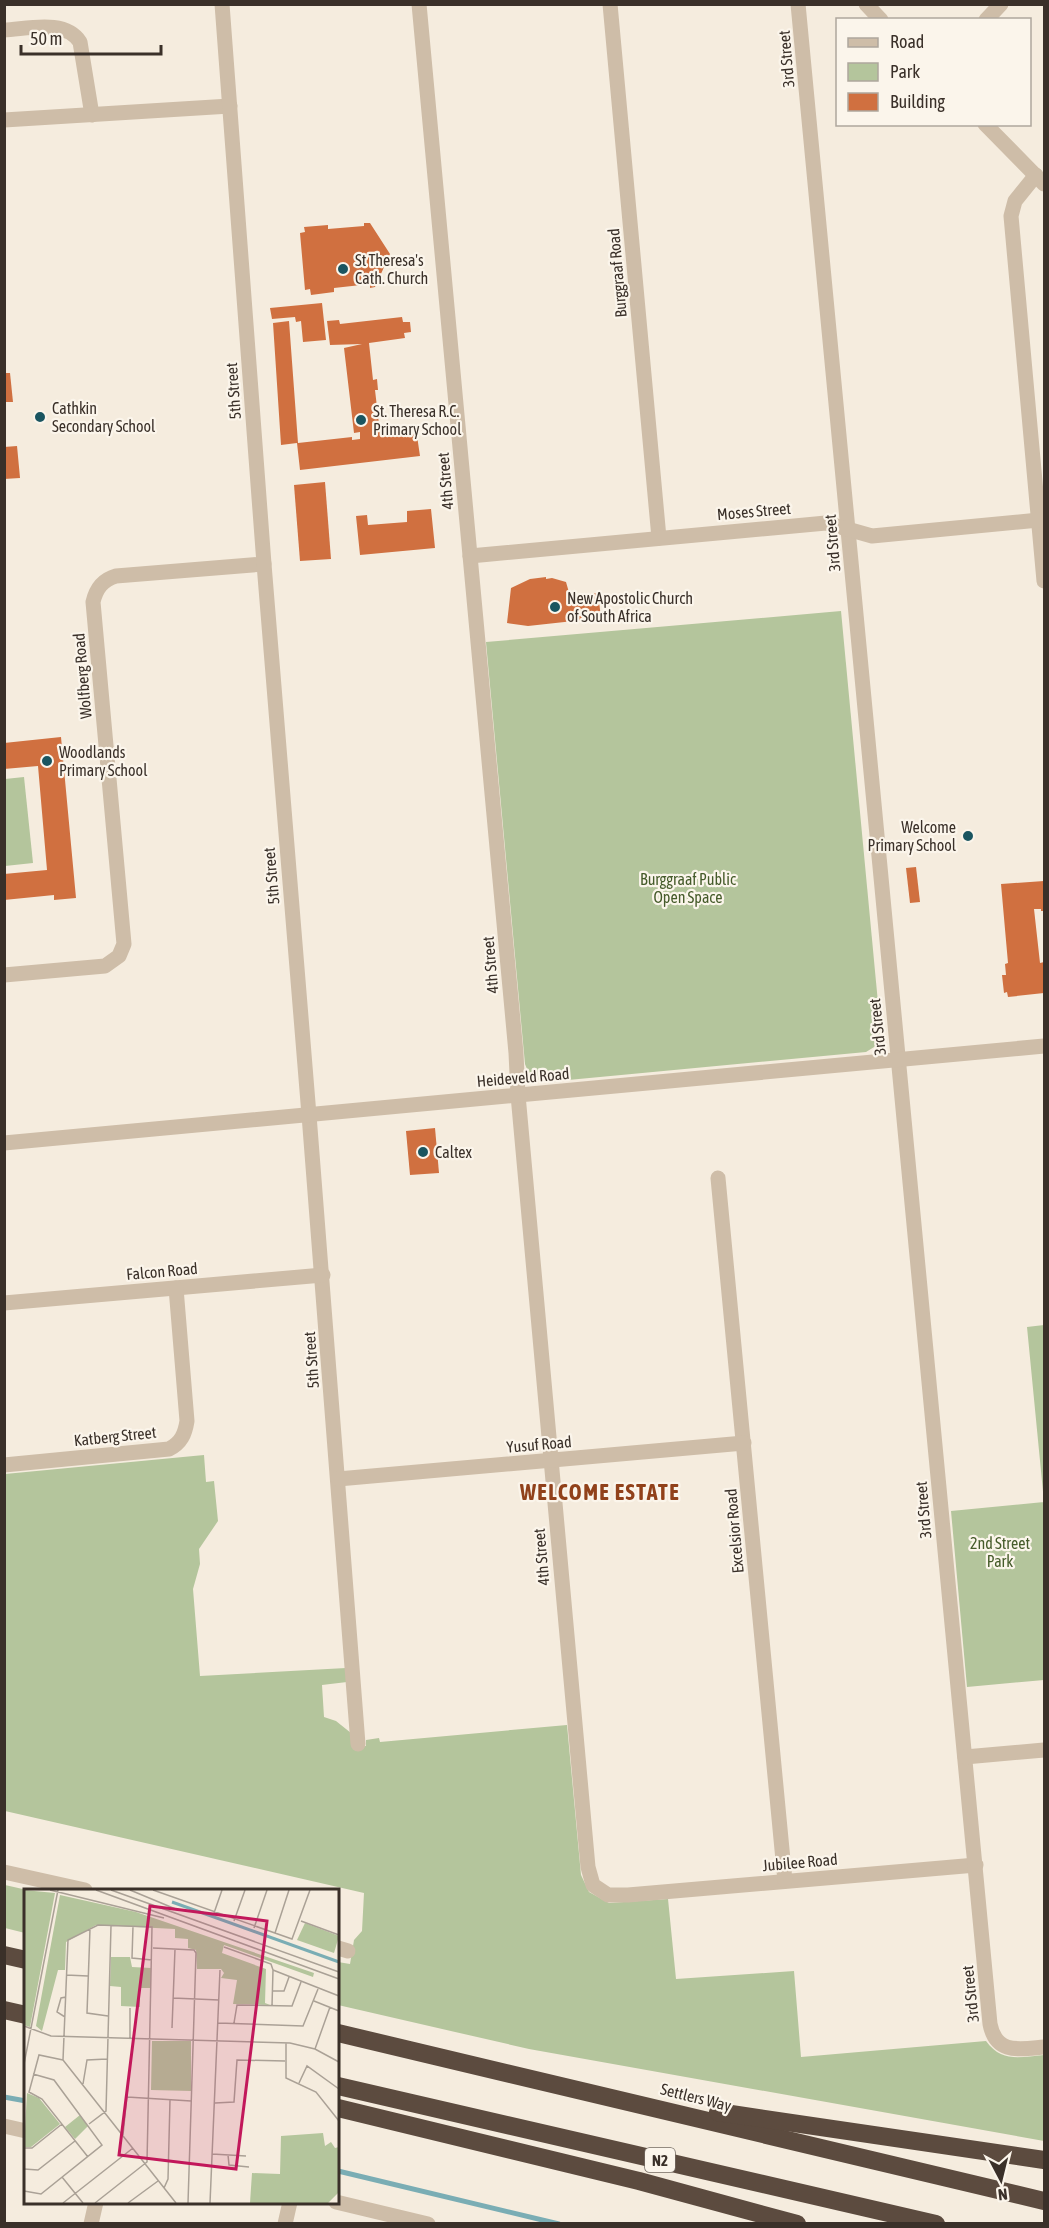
<svg xmlns="http://www.w3.org/2000/svg" width="1049" height="2228" font-family="'Asap Condensed',sans-serif">
  <rect width="100%" height="100%" fill="#f5ecde"/>
  <g fill="#b4c59c">
    <path d="M 841,611 L 880,1024 L 879,1044 L 866,1052 L 547,1082 C 535,1081 529,1075 525,1064 L 486,642 Z"/>
    <path d="M 24,777 L 33,863 L 5,866 L 5,779 Z"/>
    <path d="M 1044,1325 L 1044,1680 L 967,1687 L 951,1511 L 1044,1502 L 1027,1327 Z"/>
    <path d="M 204,1455 L 206,1482 L 214,1481 L 218,1521 L 199,1549 L 200,1564 L 193,1589 L 200,1676 L 346,1668 L 347,1682 L 322,1685 L 324,1717 L 336,1721 L 351,1733 L 352,1747 L 366,1746 L 366,1740 L 379,1738 L 380,1742 L 567,1725 L 581,1875 L 589,1892 L 609,1903 L 668,1899 L 676,1979 L 794,1971 L 801,2057 L 986,2041 C 1002,2063 1020,2057 1044,2055 L 1044,2141 L 529,2049 L 338,2005 L 338,1962 L 350,1964 L 354,1940 L 362,1931 L 364,1893 L 5,1811 L 5,1474 Z"/>
    <path d="M 5,1885 L 27,1890 L 25,1933 L 5,1928 Z"/>
  </g>
  <g fill="none" stroke-linecap="round" stroke-linejoin="round">
    <g stroke="#7aadb4" stroke-width="5">
      <path d="M 4,2097 L 26,2101"/>
      <path d="M 338,2171 L 559,2224"/>
    </g>
  </g>
  <g fill="#d07040">
    <path d="M 364,223 L 370,223 L 390,254 L 375,287 L 370,288 L 370,284 L 334,288 L 334,292 L 311,295 L 310,289 L 305,290 L 300,233 L 305,232 L 304,227 L 328,225 L 328,229 L 364,226 Z"/>
    <path d="M 322,303 L 326,340 L 303,342 L 301,321 L 296,322 L 295,317 L 272,319 L 270,308 Z"/>
    <path d="M 402,317 L 403,322 L 410,322 L 411,332 L 404,333 L 405,338 L 369,343 L 373,380 L 377,379 L 378,390 L 375,390 L 380,433 L 416,429 L 420,456 L 300,470 L 297,443 L 281,445 L 273,323 L 289,321 L 298,443 L 352,437 L 352,440 L 360,439 L 360,432 L 354,433 L 344,348 L 362,344 L 330,345 L 327,321 L 339,320 L 340,324 Z"/>
    <path d="M 4,373 L 10,373 L 13,402 L 4,402 Z"/>
    <path d="M 17,446 L 20,478 L 4,479 L 4,447 Z"/>
    <path d="M 325,482 L 331,559 L 300,561 L 294,485 Z"/>
    <path d="M 431,509 L 435,548 L 360,555 L 356,516 L 367,515 L 368,525 L 407,522 L 407,511 Z"/>
    <path d="M 546,577 L 546,579 L 552,578 L 566,582 L 570,596 L 598,593 L 601,618 L 528,626 L 507,623 L 511,588 L 530,579 Z"/>
    <path d="M 61,737 L 76,898 L 54,900 L 54,895 L 4,900 L 4,874 L 47,870 L 38,766 L 4,769 L 4,743 Z"/>
    <path d="M 916,867 L 920,902 L 910,903 L 906,868 Z"/>
    <path d="M 1044,881 L 1044,911 L 1041,911 L 1041,909 L 1034,909 L 1040,963 L 1044,962 L 1044,993 L 1008,997 L 1007,992 L 1004,993 L 1002,975 L 1006,975 L 1005,964 L 1008,963 L 1001,884 Z"/>
    <path d="M 435,1128 L 439,1173 L 410,1175 L 406,1131 Z"/>
  </g>
  <g fill="none" stroke-linecap="round" stroke-linejoin="round">
    <g stroke="#cebda8" stroke-width="15">
      <path d="M 419,4 L 516,1053 L 518,1095 L 588,1867 L 593,1885 L 608,1895 L 628,1895 L 976,1865"/>
      <path d="M 610,4 L 659,538"/>
      <path d="M 798,4 L 990,2024 C 996,2055 1020,2049 1044,2047"/>
      <path d="M 866,4 L 881,20"/>
      <path d="M 986,20 L 1001,4"/>
      <path d="M 4,30 C 28,29 65,19 80,42 L 92,115"/>
      <path d="M 4,120 L 230,106"/>
      <path d="M 985,124 L 1044,184"/>
      <path d="M 1036,175 L 1015,201 L 1011,216 L 1044,581"/>
      <path d="M 470,556 L 826,523 L 872,536 L 1039,520"/>
      <path d="M 4,975 L 105,966 L 119,956 L 124,944 L 93,602 C 96,589 102,580 116,576 L 264,564"/>
      <path d="M 309,1115 L 358,1744"/>
      <path d="M 718,1178 L 785,1881"/>
      <path d="M 4,1303 L 323,1275"/>
      <path d="M 4,1465 L 169,1449 C 181,1443 185,1434 187,1421 L 176,1288"/>
      <path d="M 338,1479 L 744,1443"/>
      <path d="M 965,1757 L 1044,1750"/>
      <path d="M 4,1872 L 85,1890"/>
      <path d="M 338,1948 L 348,1951"/>
      <path d="M 4,2126 L 26,2131"/>
      <path d="M 336,2202 L 428,2224"/>
      <path d="M 91,2224 L 96,2202"/>
      <path d="M 285,2224 L 290,2202"/>
    </g>
    <g stroke="#cebda8" stroke-width="15">
      <path d="M 222,4 L 264,564 L 309,1115"/>
      <path d="M 4,1143 L 1044,1046"/>
    </g>
    <g stroke="#5c4b3f" stroke-width="18">
      <path d="M 4,1955 L 26,1960"/>
      <path d="M 4,2010 L 26,2015"/>
      <path d="M 338,2033 L 1044,2201"/>
      <path d="M 338,2086 L 936,2224"/>
      <path d="M 338,2108 L 639,2181 L 797,2224"/>
      <path d="M 718,2112 L 1044,2160"/>
    </g>
  </g>
  <g fill="#1a5560" stroke="#fbf5eb" stroke-width="2">
    <circle cx="343" cy="269" r="6"/>
    <circle cx="40" cy="417" r="6"/>
    <circle cx="361" cy="420" r="6"/>
    <circle cx="555" cy="607" r="6"/>
    <circle cx="47" cy="761" r="6"/>
    <circle cx="968" cy="836" r="6"/>
    <circle cx="423" cy="1152" r="6"/>
  </g>
  <g text-anchor="middle" dominant-baseline="central" stroke-width="4.5" stroke-linejoin="round" paint-order="stroke">
    <rect fill="#fbf5eb" stroke="#746b63" stroke-width="1.5" x="645" y="2148" width="30" height="24" rx="4.5"/>
    <g font-size="15" font-weight="bold" fill="#3a3029">
      <text x="660" y="2160">N2</text>
    </g>
    <g font-size="16" fill="#3a3029" stroke="#fbf5eb">
      <text transform="translate(786 59) rotate(-95)">3rd Street</text>
      <text transform="translate(617 273) rotate(-95)">Burggraaf Road</text>
      <text transform="translate(233 391) rotate(-94)">5th Street</text>
      <text transform="translate(445 481) rotate(-95)">4th Street</text>
      <text transform="translate(754 511) rotate(-5)">Moses Street</text>
      <text transform="translate(832 543) rotate(-95)">3rd Street</text>
      <text transform="translate(82 676) rotate(-95)">Wolfberg Road</text>
      <text transform="translate(271 876) rotate(-95)">5th Street</text>
      <text transform="translate(490 965) rotate(-95)">4th Street</text>
      <text transform="translate(877 1027) rotate(-96)">3rd Street</text>
      <text transform="translate(523 1077) rotate(-5)">Heideveld Road</text>
      <text transform="translate(162 1271) rotate(-5)">Falcon Road</text>
      <text transform="translate(311 1360) rotate(-94)">5th Street</text>
      <text transform="translate(115 1436) rotate(-6)">Katberg Street</text>
      <text transform="translate(539 1444) rotate(-5)">Yusuf Road</text>
      <text transform="translate(923 1510) rotate(-95)">3rd Street</text>
      <text transform="translate(734 1531) rotate(-95)">Excelsior Road</text>
      <text transform="translate(541 1557) rotate(-95)">4th Street</text>
      <text transform="translate(800 1862) rotate(-5)">Jubilee Road</text>
      <text transform="translate(970 1994) rotate(-96)">3rd Street</text>
      <text transform="translate(696 2097) rotate(14)">Settlers Way</text>
    </g>
    <g font-size="16" fill="#3a3029" stroke="#fbf5eb" text-anchor="start">
      <text x="355" y="260">St Theresa's<tspan x="355" dy="18">Cath. Church</tspan></text>
      <text x="52" y="408">Cathkin<tspan x="52" dy="18">Secondary School</tspan></text>
      <text x="373" y="411">St. Theresa R.C.<tspan x="373" dy="18">Primary School</tspan></text>
      <text x="567" y="598">New Apostolic Church<tspan x="567" dy="18">of South Africa</tspan></text>
      <text x="59" y="752">Woodlands<tspan x="59" dy="18">Primary School</tspan></text>
      <text x="956" y="827" text-anchor="end">Welcome<tspan x="956" dy="18">Primary School</tspan></text>
      <text x="435" y="1152">Caltex</text>
    </g>
    <g font-size="16" fill="#455b2a" stroke="#fbf5eb">
      <text x="688" y="879">Burggraaf Public<tspan x="688" dy="18">Open Space</tspan></text>
      <text x="1000" y="1543">2nd Street<tspan x="1000" dy="18">Park</tspan></text>
    </g>
    <g font-size="22" font-weight="bold" letter-spacing="1.5" fill="#91411a" stroke="#fbf5eb">
      <text x="600" y="1492">WELCOME ESTATE</text>
    </g>
  </g>
  <g transform="translate(24 1889)">
    <rect width="315" height="315" fill="#f5ecde"/>
    <path d="M 0,1 L 31,4 L 6,138 L 0,136 ZM 36,6 L 112,23 L 290,84 L 289,88 L 200,56 L 198,64 L 242,80 L 241,114 L 246,116 L 209,115 L 213,91 L 197,89 L 200,84 L 197,80 L 173,80 L 172,61 L 164,59 L 164,50 L 151,49 L 151,40 L 72,36 L 42,53 L 41,81 L 34,81 L 18,142 L 12,137 ZM 281,34 L 315,47 L 310,64 L 273,51 ZM 87,68 L 106,68 L 108,78 L 127,79 L 127,99 L 116,99 L 116,118 L 97,117 L 97,98 L 86,97 ZM 128,152 L 167,152 L 167,202 L 127,201 ZM 3,204 L 15,209 L 36,235 L 7,258 L 0,258 ZM 56,226 L 64,237 L 51,250 L 41,238 ZM 299,244 L 301,257 L 307,253 L 311,259 L 315,258 L 315,303 L 304,314 L 226,314 L 228,284 L 256,285 L 257,247 Z" fill="#b4c59c"/>
    <path fill="none" stroke="#7aadb4" stroke-width="3" d="M 148,13 L 315,73"/>
    <path fill="none" stroke="#aaa196" stroke-width="1.5" d="M 26,1 L 140,29M 72,1 L 315,90M 87,1 L 315,83M 106,1 L 154,21M 129,1 L 268,50 L 286,1M 190,24 L 198,1M 210,32 L 221,1M 277,32 L 315,46M 109,37 L 108,69 L 128,71M 230,39 L 243,1M 66,40 L 63,124 L 84,127M 251,44 L 265,1M 200,58 L 247,75 L 249,81M 129,59 L 170,61 L 172,64 L 164,314M 249,81 L 315,107M 42,86 L 64,87M 248,102 L 260,102 L 265,88M 149,109 L 195,111M 290,112 L 315,122M 248,117 L 249,81M 41,128 L 33,123 L 37,109 L 42,108M 194,134 L 279,137 L 294,100M 210,134 L 213,116 L 268,117 L 277,93M 0,137 L 27,147 L 266,154 L 291,160 L 315,173M 148,139 L 151,60M 106,149 L 106,119M 262,154 L 262,189 L 292,203 L 315,232M 291,160 L 306,118M 39,171 L 44,51 L 74,36 L 128,38 L 123,273 L 71,314M 39,171 L 152,314M 39,171 L 15,166 L 5,203 L 18,210 L 64,268M 0,175 L 34,1M 275,194 L 283,177 L 315,200M 59,195 L 63,171 L 83,170M 103,208 L 167,212M 191,214 L 210,213 L 213,171 L 261,172M 65,235 L 82,222 L 87,37M 99,246 L 104,196M 0,259 L 8,259 L 38,235M 188,265 L 222,267M 204,266 L 205,276 L 225,278M 0,280 L 14,281 L 51,252M 38,288 L 59,314M 140,299 L 144,290 L 146,211M 0,302 L 17,305 L 78,256 L 30,191 L 9,185M 39,314 L 109,259M 104,314 L 134,292M 186,314 L 196,81"/>
    <path fill="#c2185b" fill-opacity="0.15" stroke="#c2185b" stroke-width="3" d="M 126,17 L 243,32 L 212,280 L 95,266 Z"/>
    <rect width="315" height="315" fill="none" stroke="#3a3029" stroke-width="3"/>
  </g>
  <rect width="1049" height="2228" fill="none" stroke="#3a3029" stroke-width="12"/>
  <rect x="836" y="18" width="195" height="108" fill="#fbf5eb" stroke="#aea69d" stroke-width="1.5"/>
  <rect x="848" y="38" width="30" height="9" fill="#cebda8" stroke="#aea69d" stroke-width="1.5"/>
  <text x="890" y="48" font-size="18" fill="#3a3029">Road</text>
  <rect x="848" y="63" width="30" height="18" fill="#b4c59c" stroke="#aea69d" stroke-width="1.5"/>
  <text x="890" y="78" font-size="18" fill="#3a3029">Park</text>
  <rect x="848" y="93" width="30" height="18" fill="#d07040" stroke="#aea69d" stroke-width="1.5"/>
  <text x="890" y="108" font-size="18" fill="#3a3029">Building</text>
  <g transform="translate(1001 2180) rotate(173)" stroke="#fbf5eb" stroke-width="4.5" paint-order="stroke">
  <path d="M0-4.5L10 22L0 15L-10 22Z" fill="#3a3029"/>
  <text y="-9" font-size="16" font-weight="bold" text-anchor="middle" fill="#3a3029">N</text>
  </g>
  <path d="M21 45v9h140v-9" fill="none" stroke="#3a3029" stroke-width="3"/>
  <text x="30" y="45" font-size="18" fill="#3a3029" stroke="#fbf5eb" stroke-width="4.5" paint-order="stroke">50 m</text>
</svg>
